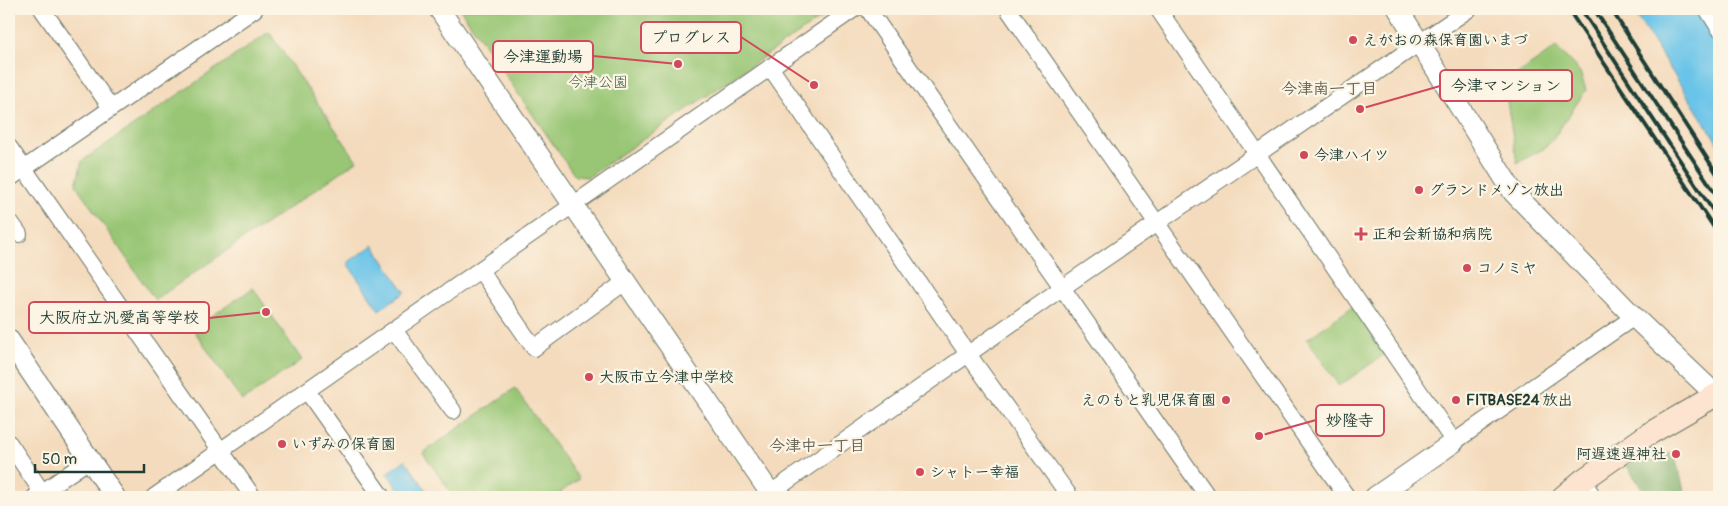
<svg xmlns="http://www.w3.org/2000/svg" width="1728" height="506" font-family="Pangolin,'Klee One',sans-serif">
  <rect width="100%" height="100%" fill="#fcf5e5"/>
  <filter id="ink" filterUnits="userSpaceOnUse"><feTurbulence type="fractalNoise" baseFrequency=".02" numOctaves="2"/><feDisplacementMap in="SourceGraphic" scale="10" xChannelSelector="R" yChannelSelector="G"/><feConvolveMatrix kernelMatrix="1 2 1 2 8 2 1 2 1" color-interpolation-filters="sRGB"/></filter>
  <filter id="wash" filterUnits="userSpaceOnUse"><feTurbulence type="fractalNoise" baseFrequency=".0096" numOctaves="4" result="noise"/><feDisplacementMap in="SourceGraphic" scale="20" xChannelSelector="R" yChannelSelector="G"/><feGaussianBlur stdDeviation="1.12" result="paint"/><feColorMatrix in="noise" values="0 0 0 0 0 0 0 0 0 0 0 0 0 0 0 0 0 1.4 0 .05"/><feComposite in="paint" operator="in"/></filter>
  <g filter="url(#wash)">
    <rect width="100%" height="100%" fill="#f4dbbd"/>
    <g fill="#98c675" stroke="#5c8254">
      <path d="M 460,9 L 834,9 L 588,177 L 575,176 Z"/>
      <path d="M 269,32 L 357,161 L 155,300 L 76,185 L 82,161 Z"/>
      <path d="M 1556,47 L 1580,72 L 1586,90 L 1553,139 L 1545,148 L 1517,163 L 1505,89 L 1509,80 Z"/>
      <path d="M 253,288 L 302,360 L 242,401 L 193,329 Z"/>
      <path d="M 1352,307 L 1385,354 L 1339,386 L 1307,339 Z"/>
      <path d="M 515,388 L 579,479 L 554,497 L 454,497 L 423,453 Z"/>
    </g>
    <path fill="#7aab66" stroke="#4c744d" d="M 1650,447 L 1660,454 L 1674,453 L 1686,497 L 1648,497 L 1626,465 Z"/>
    <g fill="#6bc4e9" stroke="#45808e">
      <path d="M 1632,9 L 1702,9 L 1719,35 L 1719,145 Z"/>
      <path d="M 373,245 L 405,292 L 379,310 L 347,263 Z"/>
      <path d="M 405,460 L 431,497 L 404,497 L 387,473 Z"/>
    </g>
  </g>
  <g filter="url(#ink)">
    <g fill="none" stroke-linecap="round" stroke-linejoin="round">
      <g stroke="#6a7464" stroke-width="18">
        <g id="minor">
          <path d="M 42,9 L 111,108"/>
          <path d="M 868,9 L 1208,497"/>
          <path d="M 1008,9 L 1347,497"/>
          <path d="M 1158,9 L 1454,442 L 1634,317"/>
          <path d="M 1707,9 L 1719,28"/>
          <path d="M 770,67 L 968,354 L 1070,497"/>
          <path d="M 9,147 L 253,497"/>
          <path d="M 9,179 L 255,9"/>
          <path d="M 9,220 L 19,234"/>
          <path d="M 480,270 L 534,348 L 625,282"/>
          <path d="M 394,330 L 453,411"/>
          <path d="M 307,391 L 382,497"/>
          <path d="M 9,443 L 42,492"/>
          <path d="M 1583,480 L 1593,497"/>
          <path d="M 35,497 L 89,460"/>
          <path d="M 154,497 L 854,9"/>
          <path d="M 765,497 L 1062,288 L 1469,9"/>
        </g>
      </g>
      <g stroke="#6a7464" stroke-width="22">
        <g id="tertiary">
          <path d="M 439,9 L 773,497"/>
          <path d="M 1398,9 L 1513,192 L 1634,317 L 1716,395"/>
          <path d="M 9,340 L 115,497"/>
          <path d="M 1375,497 L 1454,442"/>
        </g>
      </g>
      <g stroke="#6a7464" stroke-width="24">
        <path id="secondary" d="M 1563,497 L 1583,480 L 1647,435 L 1716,395 L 1719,397"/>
      </g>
      <use href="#minor" stroke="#fff" stroke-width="16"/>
      <use href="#tertiary" stroke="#fff" stroke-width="20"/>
      <use href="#secondary" stroke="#fde4d0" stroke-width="22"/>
      <g stroke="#1f3d34" stroke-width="4">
        <path d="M 1568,9 L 1719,235"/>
        <path d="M 1581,9 L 1719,220"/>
        <path d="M 1594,9 L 1719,199"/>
        <path d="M 1611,9 L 1719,177"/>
      </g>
    </g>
  </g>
  <g fill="#d1495b" stroke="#fcf5e5" stroke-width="2">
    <circle cx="1353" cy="40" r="5"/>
    <circle cx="1304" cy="155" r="5"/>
    <circle cx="1419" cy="190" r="5"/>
    <path d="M1358.5 226.5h5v5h5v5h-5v5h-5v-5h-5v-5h5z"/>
    <circle cx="1467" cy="268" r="5"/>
    <circle cx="589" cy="377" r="5"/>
    <circle cx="1226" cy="400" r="5"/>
    <circle cx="1456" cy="400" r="5"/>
    <circle cx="282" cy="444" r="5"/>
    <circle cx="1676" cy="454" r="5"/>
    <circle cx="920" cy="472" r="5"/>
  </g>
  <g text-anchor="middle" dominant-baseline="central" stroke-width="4.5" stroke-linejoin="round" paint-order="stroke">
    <g font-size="15" font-weight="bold" fill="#1f3d34" stroke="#fcf5e5" text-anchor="start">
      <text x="1363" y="40">えがおの森保育園いまづ</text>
      <text x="1314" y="155">今津ハイツ</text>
      <text x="1429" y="190">グランドメゾン放出</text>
      <text x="1372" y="234">正和会新協和病院</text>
      <text x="1477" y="268">コノミヤ</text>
      <text x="599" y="377">大阪市立今津中学校</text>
      <text x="1216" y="400" text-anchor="end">えのもと乳児保育園</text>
      <text x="1466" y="400">FITBASE24 放出</text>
      <text x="292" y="444">いずみの保育園</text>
      <text x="1666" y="454" text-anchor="end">阿遅速遅神社</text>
      <text x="930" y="472">シャトー幸福</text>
    </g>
    <g font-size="15" fill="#3d5f44" stroke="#fcf5e5">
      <text x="598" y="82">今津公園</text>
    </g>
    <g font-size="16" font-weight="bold" fill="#646052" stroke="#fcf5e5">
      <text x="1329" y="89">今津南一丁目</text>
      <text x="817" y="446">今津中一丁目</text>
    </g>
  </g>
  <path fill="none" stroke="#d1495b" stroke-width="2" d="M814 85L741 37M678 64L593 56M1360 109L1440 86M266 312L209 318M1259 436L1316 420"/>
  <g fill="#d1495b" stroke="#fcf5e5" stroke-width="2">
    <circle cx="814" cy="85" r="5"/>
    <circle cx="678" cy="64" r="5"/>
    <circle cx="1360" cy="109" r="5"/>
    <circle cx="266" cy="312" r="5"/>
    <circle cx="1259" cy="436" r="5"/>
  </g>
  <g fill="#fcf5e5" stroke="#d1495b" stroke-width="2">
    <rect x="641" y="22" width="100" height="31" rx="5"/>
    <rect x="493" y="41" width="100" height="31" rx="5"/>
    <rect x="1440" y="70" width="132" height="31" rx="5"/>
    <rect x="29" y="302" width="180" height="31" rx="5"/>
    <rect x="1316" y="405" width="68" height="31" rx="5"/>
  </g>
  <g font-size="16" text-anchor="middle" font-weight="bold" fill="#1f3d34">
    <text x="691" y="43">プログレス</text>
    <text x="543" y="62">今津運動場</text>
    <text x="1506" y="91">今津マンション</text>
    <text x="119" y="323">大阪府立汎愛高等学校</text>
    <text x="1350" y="426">妙隆寺</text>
  </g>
  <rect width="1728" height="506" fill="none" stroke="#fcf5e5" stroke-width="30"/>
  <path d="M35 464v8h109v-8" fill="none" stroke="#1f3d34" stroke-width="2.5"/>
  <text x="42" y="464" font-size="15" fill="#1f3d34" stroke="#fcf5e5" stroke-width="4" paint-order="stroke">50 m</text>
</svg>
